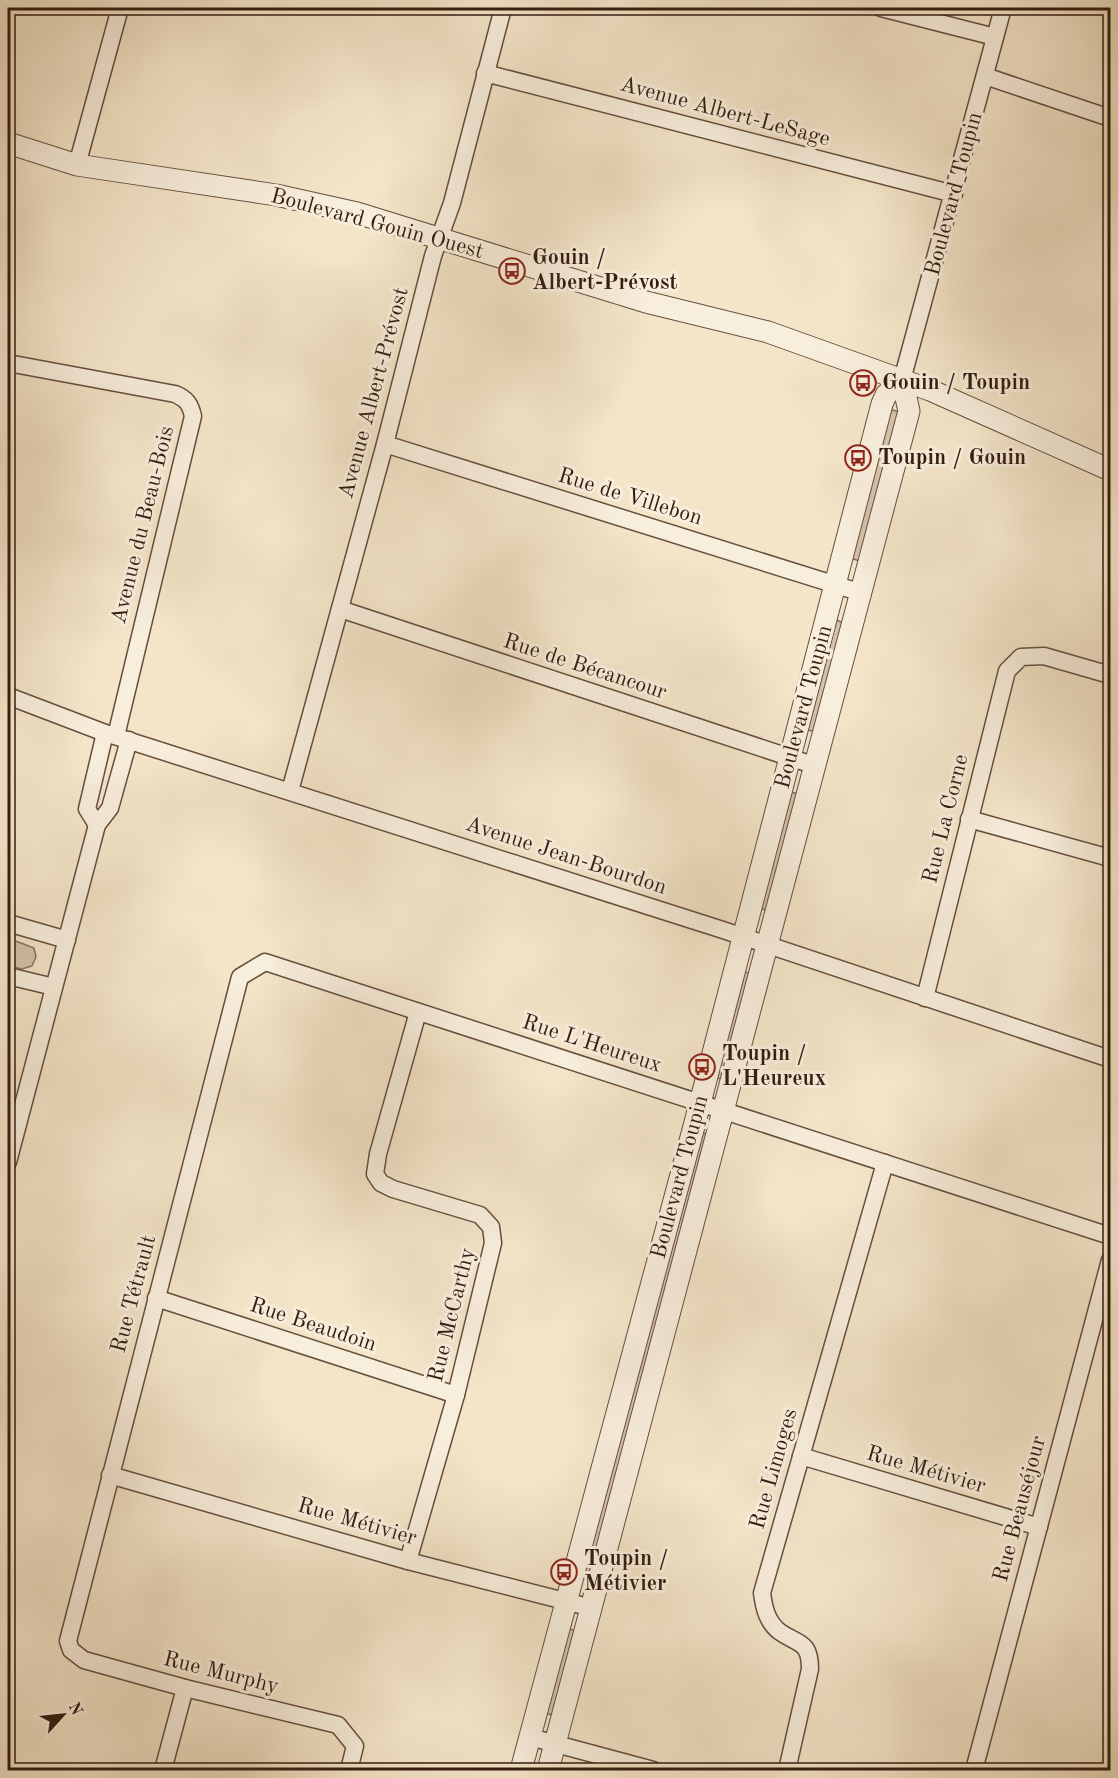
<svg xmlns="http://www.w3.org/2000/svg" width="1118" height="1778" font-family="'Old Standard TT',serif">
  <rect width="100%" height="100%" fill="#f4e5c9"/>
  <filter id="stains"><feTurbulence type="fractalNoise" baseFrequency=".00333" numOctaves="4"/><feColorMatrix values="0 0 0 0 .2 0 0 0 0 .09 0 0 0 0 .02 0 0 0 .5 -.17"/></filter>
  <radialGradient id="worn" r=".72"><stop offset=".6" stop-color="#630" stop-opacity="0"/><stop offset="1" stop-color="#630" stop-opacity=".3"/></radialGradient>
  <g fill="#d4c3aa" stroke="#84705d" stroke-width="1.5">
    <path d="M 889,409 L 903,413 L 863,562 L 850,558 Z"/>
    <path d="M 833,619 L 847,624 L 819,733 L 805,729 Z"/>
    <path d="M 788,791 L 802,795 L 771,911 L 757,908 Z"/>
    <path d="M 8,938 L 34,948 L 36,957 L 32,966 L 22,969 L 8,966 Z"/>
    <path d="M 740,971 L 754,974 L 726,1080 L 713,1077 Z"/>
    <path d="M 698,1131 L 712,1136 L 593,1582 L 580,1578 Z"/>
    <path d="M 566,1628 L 580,1632 L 557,1716 L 544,1713 Z"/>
  </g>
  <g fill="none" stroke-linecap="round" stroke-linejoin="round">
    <g stroke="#654e3e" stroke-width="19">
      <g id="minor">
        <path d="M 881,8 L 995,37"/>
        <path d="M 485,73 L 954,194"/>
        <path d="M 985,76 L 1110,118"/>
        <path d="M 77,165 L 120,8"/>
        <path d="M 8,363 L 175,394 C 187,399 190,404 193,416 L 116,736"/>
        <path d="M 902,380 L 1003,8"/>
        <path d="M 385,444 L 862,593"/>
        <path d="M 340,609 L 816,766"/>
        <path d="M 8,696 L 105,733 L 723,930 L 1110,1059"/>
        <path d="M 290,791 L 385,444 L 433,256 L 452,203 L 503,8"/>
        <path d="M 969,819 L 1110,858"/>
        <path d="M 97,825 L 87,809 L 105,733"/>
        <path d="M 8,923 L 67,940"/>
        <path d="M 8,976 L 54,987"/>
        <path d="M 925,998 L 1007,671 L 1021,657 L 1044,656 L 1110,675"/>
        <path d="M 8,1162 L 97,825 L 110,808 L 129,740"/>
        <path d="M 156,1298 L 456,1395"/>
        <path d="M 801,1456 L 1039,1527"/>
        <path d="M 110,1475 L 408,1561 L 592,1608"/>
        <path d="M 408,1561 L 456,1395 L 493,1243 L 491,1227 L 480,1215 L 393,1189 L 381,1183 L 375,1174 L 378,1154 L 418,1012"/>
        <path d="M 530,1737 L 653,1770"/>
        <path d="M 163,1770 L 185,1688"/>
        <path d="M 349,1770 L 355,1746 L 338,1725 L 185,1688 L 84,1660 L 71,1650 L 68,1641 L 240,977 L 265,962 L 1110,1236"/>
        <path d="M 787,1770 L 810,1669 C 810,1641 799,1645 780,1632 C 767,1622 764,1608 762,1593 L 885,1163"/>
        <path d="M 974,1770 L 1110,1260"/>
      </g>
    </g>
    <g stroke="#654e3e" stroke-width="23">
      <g id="tertiary">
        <path d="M 8,143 L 77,165 L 276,195 L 357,213 L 646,302 L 768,332 L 930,390 L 1110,470"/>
        <path d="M 521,1770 L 693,1130 L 882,404 L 886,395 L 902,380"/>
        <path d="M 548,1770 L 909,411 L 902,380"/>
      </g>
    </g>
    <use href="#minor" stroke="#f8eedc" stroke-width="16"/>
    <use href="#tertiary" stroke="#f8eedc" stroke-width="21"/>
  </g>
  <defs>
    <g id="bus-ring" transform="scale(1.35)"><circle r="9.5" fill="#f8eedc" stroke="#8f2418" stroke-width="1.5"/><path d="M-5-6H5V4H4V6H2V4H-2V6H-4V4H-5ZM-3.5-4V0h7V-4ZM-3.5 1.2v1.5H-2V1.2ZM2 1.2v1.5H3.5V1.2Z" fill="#8f2418"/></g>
  </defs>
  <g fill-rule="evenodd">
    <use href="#bus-ring" x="512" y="271"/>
    <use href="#bus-ring" x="863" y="383"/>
    <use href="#bus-ring" x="858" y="458"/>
    <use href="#bus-ring" x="702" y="1067"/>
    <use href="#bus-ring" x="564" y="1572"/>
  </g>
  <g text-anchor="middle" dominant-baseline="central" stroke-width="6" stroke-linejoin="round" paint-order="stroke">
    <g font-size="22" fill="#351c10" stroke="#f8eedc">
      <text transform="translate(725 112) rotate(15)">Avenue Albert-LeSage</text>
      <text transform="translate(954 194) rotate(-75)">Boulevard Toupin</text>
      <text transform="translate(377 224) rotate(15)">Boulevard Gouin Ouest</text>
      <text transform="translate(374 393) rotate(-75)">Avenue Albert-Prévost</text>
      <text transform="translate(630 497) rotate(17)">Rue de Villebon</text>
      <text transform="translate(143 525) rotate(-76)">Avenue du Beau-Bois</text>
      <text transform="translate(585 667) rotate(18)">Rue de Bécancour</text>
      <text transform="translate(804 707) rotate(-75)">Boulevard Toupin</text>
      <text transform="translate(946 819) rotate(-76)">Rue La Corne</text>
      <text transform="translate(566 856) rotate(18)">Avenue Jean-Bourdon</text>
      <text transform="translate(592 1044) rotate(18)">Rue L'Heureux</text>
      <text transform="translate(680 1177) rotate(-75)">Boulevard Toupin</text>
      <text transform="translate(134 1294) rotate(-75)">Rue Tétrault</text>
      <text transform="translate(452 1315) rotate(-76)">Rue McCarthy</text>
      <text transform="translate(313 1325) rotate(18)">Rue Beaudoin</text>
      <text transform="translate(774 1469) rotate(-74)">Rue Limoges</text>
      <text transform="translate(926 1470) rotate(16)">Rue Métivier</text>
      <text transform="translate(1020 1509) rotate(-75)">Rue Beauséjour</text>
      <text transform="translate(357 1522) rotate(16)">Rue Métivier</text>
      <text transform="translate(221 1673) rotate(14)">Rue Murphy</text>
    </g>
    <g font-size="22" font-weight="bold" fill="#351c10" stroke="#f8eedc" text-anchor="start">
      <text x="532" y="258">Gouin /<tspan x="532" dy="25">Albert-Prévost</tspan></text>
      <text x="882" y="383">Gouin / Toupin</text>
      <text x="878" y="458">Toupin / Gouin</text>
      <text x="722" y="1054">Toupin /<tspan x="722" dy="25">L'Heureux</tspan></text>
      <text x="584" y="1559">Toupin /<tspan x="584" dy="25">Métivier</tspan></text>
    </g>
  </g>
  <rect width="1118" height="1778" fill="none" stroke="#f4e5c9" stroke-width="30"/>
  <rect x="9" y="9" width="1100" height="1760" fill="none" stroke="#351c10" stroke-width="3"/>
  <rect x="15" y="15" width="1088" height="1748" fill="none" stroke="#351c10" stroke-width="1.5"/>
  <g transform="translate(63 1715) rotate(63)" stroke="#f8eedc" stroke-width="4.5" paint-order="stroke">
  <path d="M0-4.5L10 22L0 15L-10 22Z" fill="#351c10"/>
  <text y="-9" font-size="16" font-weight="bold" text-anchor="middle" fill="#351c10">N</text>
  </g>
  <rect width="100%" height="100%" filter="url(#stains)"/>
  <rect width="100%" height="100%" fill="url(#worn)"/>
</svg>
